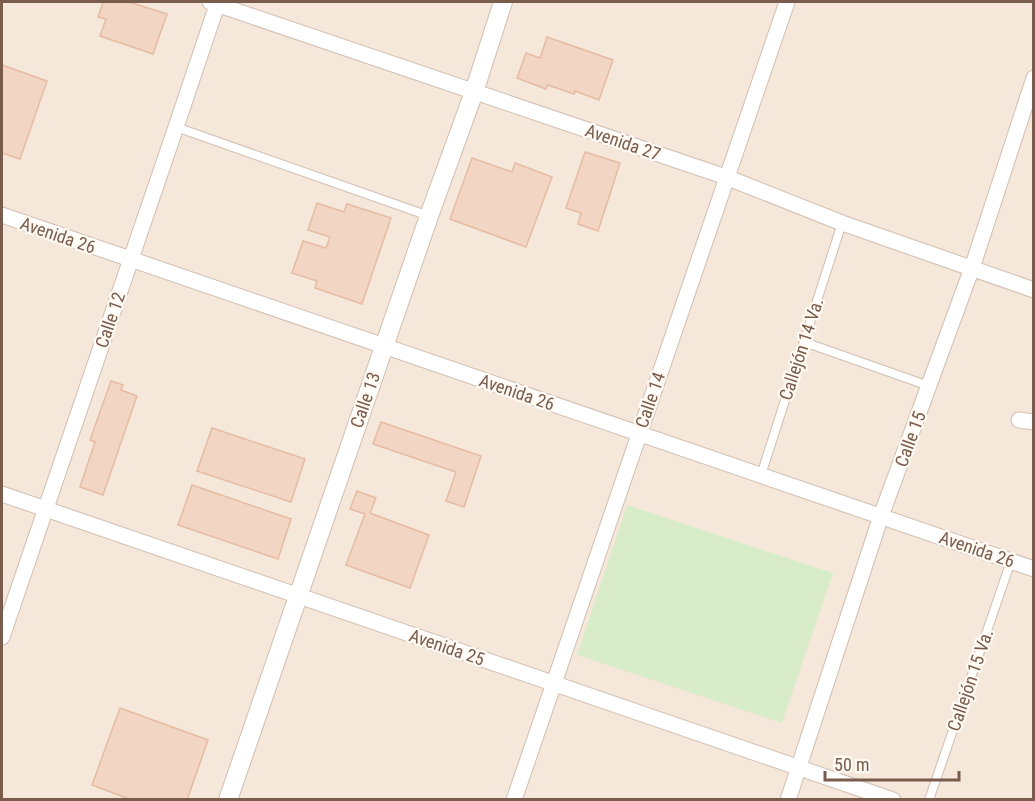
<svg xmlns="http://www.w3.org/2000/svg" width="1035" height="801" font-family="'Roboto Condensed',sans-serif">
  <rect width="100%" height="100%" fill="#fdf6ec"/>
  <rect fill="#f5e8da" x="2" y="2" width="1031" height="797"/>
  <path fill="#d8ecc9" d="M 627,505 L 833,573 L 782,723 L 577,655 Z"/>
  <g fill="#f3d5c3" stroke="#e6bba3" stroke-width="1.5">
    <path d="M 103,2 L 129,2 L 167,14 L 153,54 L 100,36 L 106,19 L 98,17 Z"/>
    <path d="M 547,37 L 613,60 L 599,100 L 575,91 L 574,94 L 548,85 L 546,89 L 517,78 L 526,53 L 540,58 Z"/>
    <path d="M 2,65 L 47,81 L 20,159 L 2,153 Z"/>
    <path d="M 585,152 L 620,163 L 598,231 L 578,224 L 581,213 L 566,208 Z"/>
    <path d="M 472,158 L 512,172 L 515,163 L 552,177 L 526,247 L 450,219 Z"/>
    <path d="M 317,203 L 344,212 L 347,204 L 391,218 L 362,304 L 315,288 L 317,281 L 292,273 L 303,241 L 326,248 L 330,237 L 308,230 Z"/>
    <path d="M 111,381 L 123,385 L 121,390 L 137,396 L 103,495 L 80,487 L 95,442 L 90,440 Z"/>
    <path d="M 381,422 L 481,456 L 464,507 L 446,501 L 456,472 L 373,444 Z"/>
    <path d="M 212,428 L 305,459 L 291,502 L 197,471 Z"/>
    <path d="M 192,485 L 291,519 L 278,559 L 178,525 Z"/>
    <path d="M 357,491 L 376,498 L 370,513 L 429,535 L 410,588 L 346,565 L 365,514 L 350,509 Z"/>
    <path d="M 120,708 L 208,740 L 187,800 L 132,800 L 92,785 Z"/>
  </g>
  <g fill="none" stroke-linecap="round" stroke-linejoin="round">
    <g stroke="#d1beb0" stroke-width="10">
      <g id="service">
        <path d="M 176,127 L 429,216"/>
        <path d="M 804,342 L 929,386"/>
        <path d="M 761,475 L 842,223"/>
        <path d="M 929,800 L 1011,561"/>
      </g>
    </g>
    <g stroke="#d1beb0" stroke-width="17">
      <g id="minor">
        <path d="M 210,2 L 726,177 L 842,223 L 1034,290"/>
        <path d="M 2,215 L 1034,569"/>
        <path d="M 1019,420 L 1034,422"/>
        <path d="M 2,494 L 893,800"/>
        <path d="M 2,637 L 176,127 L 218,2"/>
        <path d="M 514,800 L 787,2"/>
        <path d="M 788,800 L 881,516 L 972,268 L 1034,78"/>
      </g>
    </g>
    <g stroke="#d1beb0" stroke-width="20">
      <path id="tertiary" d="M 228,800 L 429,216 L 474,92 L 503,2"/>
    </g>
    <use href="#service" stroke="#fff" stroke-width="8"/>
    <use href="#minor" stroke="#fff" stroke-width="15"/>
    <use href="#tertiary" stroke="#fff" stroke-width="18"/>
  </g>
  <g text-anchor="middle" dominant-baseline="central" stroke-width="4.5" stroke-linejoin="round" paint-order="stroke">
    <g font-size="18" fill="#7a5c4d" stroke="#fffaf3">
      <text transform="translate(623 142) rotate(19)">Avenida 27</text>
      <text transform="translate(58 235) rotate(19)">Avenida 26</text>
      <text transform="translate(110 320) rotate(-71)">Calle 12</text>
      <text transform="translate(801 349) rotate(-72)">Callejón 14 Va.</text>
      <text transform="translate(517 392) rotate(19)">Avenida 26</text>
      <text transform="translate(365 400) rotate(-71)">Calle 13</text>
      <text transform="translate(650 400) rotate(-71)">Calle 14</text>
      <text transform="translate(910 439) rotate(-70)">Calle 15</text>
      <text transform="translate(977 549) rotate(19)">Avenida 26</text>
      <text transform="translate(447 647) rotate(19)">Avenida 25</text>
      <text transform="translate(970 680) rotate(-71)">Callejón 15 Va.</text>
    </g>
  </g>
  <rect width="1035" height="801" fill="none" stroke="#7a5c4d" stroke-width="6"/>
  <path d="M825 771v9h134v-9" fill="none" stroke="#7a5c4d" stroke-width="3"/>
  <text x="834" y="771" font-size="18" fill="#7a5c4d" stroke="#fffaf3" stroke-width="4.5" paint-order="stroke">50 m</text>
</svg>
